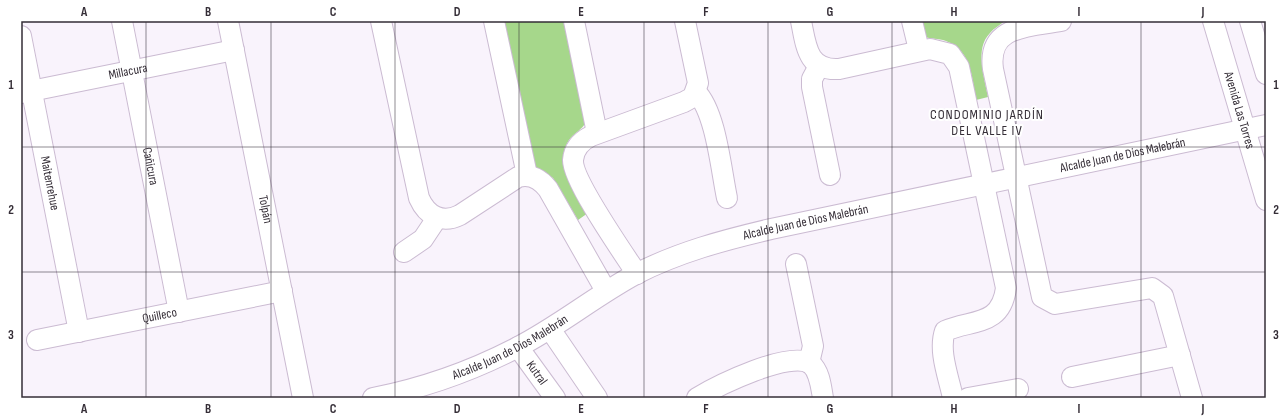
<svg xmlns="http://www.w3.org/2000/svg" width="1287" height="419" font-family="'Sofia Sans Condensed',sans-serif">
  <rect width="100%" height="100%" fill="#f9f3fc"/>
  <g fill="#a6d78b">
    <path d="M 499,21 L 568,21 L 586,122 C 582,130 574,133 569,140 C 552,165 576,193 588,213 L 578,220 L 553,178 L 535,167 Z"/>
    <path d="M 917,21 L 1005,21 C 1000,25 994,28 990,33 C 974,49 985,78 988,97 L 976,100 C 972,77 971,50 946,41 C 938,38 931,39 924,37 Z"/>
  </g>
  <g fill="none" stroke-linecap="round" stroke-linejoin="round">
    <g stroke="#cbbbd2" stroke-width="22">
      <g id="minor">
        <path id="s1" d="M 122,21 L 179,312"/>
        <path id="s2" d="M 228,21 L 303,398"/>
        <path d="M 381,21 L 419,198 C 427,216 442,224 460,215 L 518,177 C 531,173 541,180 548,189 L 606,291"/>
        <path d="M 494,21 L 527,175"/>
        <path d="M 574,21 L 597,133"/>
        <path d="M 801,21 C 806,45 807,71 839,69 L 930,49 L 950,54 L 959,67 L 1006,288 C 1001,327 972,319 945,331 C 938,351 949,378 953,398"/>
        <path d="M 912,21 L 919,50"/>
        <path d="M 1061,21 C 1029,27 987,25 993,69 L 1042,297 L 1055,304 L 1152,288 L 1163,296 L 1192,398"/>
        <path id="s3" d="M 1213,21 L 1266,200"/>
        <path d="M 1250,21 L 1266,74"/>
        <path id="s4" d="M 21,36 L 79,332"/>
        <path d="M 819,66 L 812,79 L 812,87 L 830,175"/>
        <path d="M 696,92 C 716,112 721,170 727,198"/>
        <path id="s5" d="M 21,93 L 234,50"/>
        <path d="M 404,252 L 423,239 L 437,218"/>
        <path d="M 796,264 L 813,346 L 809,363"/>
        <path d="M 637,274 C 624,254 572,180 573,160 C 574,148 581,141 591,136 L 684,102 L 693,97 L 698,83 L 685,21"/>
        <path d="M 550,329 L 597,398"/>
        <path id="s6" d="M 37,340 L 282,291"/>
        <path id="s7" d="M 518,347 L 555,398"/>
        <path d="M 1072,377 L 1180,355"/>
        <path id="s8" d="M 373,398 C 424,388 472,371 518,347 C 559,326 595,296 636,274 C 679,252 724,240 771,229 L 1266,125"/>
        <path d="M 697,398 C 717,386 791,349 811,364 C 820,372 821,387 823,398"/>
        <path d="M 968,398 L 1018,389"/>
      </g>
    </g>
    <use href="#minor" stroke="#fff" stroke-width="20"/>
  </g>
  <path fill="none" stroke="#352e37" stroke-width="1" stroke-opacity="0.55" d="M 146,21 L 146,398M 271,21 L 271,398M 395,21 L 395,398M 519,21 L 519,398M 644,21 L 644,398M 768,21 L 768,398M 892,21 L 892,398M 1016,21 L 1016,398M 1141,21 L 1141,398M 21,147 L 1266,147M 21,272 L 1266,272"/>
  <g text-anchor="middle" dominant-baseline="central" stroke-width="4" stroke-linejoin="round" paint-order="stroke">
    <g font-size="13" fill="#352e37" stroke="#fff">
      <text stroke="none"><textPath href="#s5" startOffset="109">Millacura</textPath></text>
      <text stroke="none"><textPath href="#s3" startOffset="93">Avenida Las Torres</textPath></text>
      <text stroke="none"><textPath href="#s8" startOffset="795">Alcalde Juan de Dios Malebrán</textPath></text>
      <text stroke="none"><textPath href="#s1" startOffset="148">Cañicura</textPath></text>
      <text stroke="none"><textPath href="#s4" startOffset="150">Maitenrehue</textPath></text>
      <text stroke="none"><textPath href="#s2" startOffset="192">Tolpán</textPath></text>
      <text stroke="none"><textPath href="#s8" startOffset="471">Alcalde Juan de Dios Malebrán</textPath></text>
      <text stroke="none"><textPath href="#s6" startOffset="125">Quilleco</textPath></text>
      <text stroke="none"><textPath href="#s8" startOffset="147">Alcalde Juan de Dios Malebrán</textPath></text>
      <text stroke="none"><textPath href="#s7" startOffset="32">Kutral</textPath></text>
    </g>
    <g font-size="14" letter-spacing="1" fill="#352e37" stroke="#fff">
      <text x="987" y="114">CONDOMINIO JARDÍN<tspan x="987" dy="16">DEL VALLE IV</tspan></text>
    </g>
  </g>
  <rect width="1287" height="419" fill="none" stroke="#ffffff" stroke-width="44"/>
  <rect x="22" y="22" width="1243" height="375" fill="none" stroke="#352e37" stroke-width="1.5"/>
  <g font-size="13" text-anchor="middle" font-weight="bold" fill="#352e37">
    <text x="84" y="16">A</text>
    <text x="208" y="16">B</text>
    <text x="333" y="16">C</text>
    <text x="457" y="16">D</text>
    <text x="581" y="16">E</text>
    <text x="706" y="16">F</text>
    <text x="830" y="16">G</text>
    <text x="954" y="16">H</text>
    <text x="1079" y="16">I</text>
    <text x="1203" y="16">J</text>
    <text x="11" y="89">1</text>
    <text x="1276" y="89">1</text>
    <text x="11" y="214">2</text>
    <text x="1276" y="214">2</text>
    <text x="11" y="339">3</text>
    <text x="1276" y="339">3</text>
    <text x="84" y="413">A</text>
    <text x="208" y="413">B</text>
    <text x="333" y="413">C</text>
    <text x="457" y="413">D</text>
    <text x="581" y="413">E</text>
    <text x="706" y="413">F</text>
    <text x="830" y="413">G</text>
    <text x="954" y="413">H</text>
    <text x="1079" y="413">I</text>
    <text x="1203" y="413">J</text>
  </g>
</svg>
